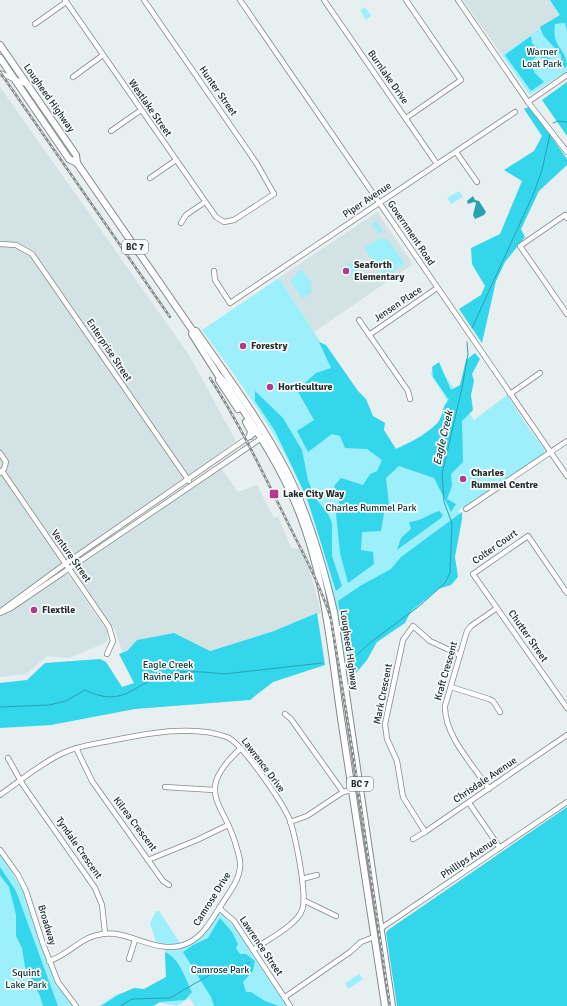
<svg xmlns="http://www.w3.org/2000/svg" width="567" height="1006" font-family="Signika,sans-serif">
  <rect width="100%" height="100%" fill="#e8eff0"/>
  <g fill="#d3e2e4">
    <path d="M 463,0 L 549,0 L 559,15 L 502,55 Z"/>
    <path d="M 0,87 L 189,355 L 236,441 L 197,470 L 59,566 L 72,580 L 107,631 L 107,642 L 69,658 L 47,656 L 26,674 L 0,677 Z"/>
    <path d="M 377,212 L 413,264 L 314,332 L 279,278 Z"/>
    <path d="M 221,468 L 238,492 L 257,485 L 274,518 L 278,516 L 291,548 L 304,549 L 321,613 L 274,631 L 210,651 L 174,633 L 137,640 L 123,654 L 115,630 L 78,577 L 78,567 Z"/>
  </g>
  <g fill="#9eeffc">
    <path d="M 549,0 L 567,0 L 567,71 L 530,95 L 502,55 L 559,15 Z"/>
    <path d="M 365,7 L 371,16 L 366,20 L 360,10 Z"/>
    <path d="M 459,191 L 463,197 L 451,204 L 447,198 Z"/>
    <path d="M 376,221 L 383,231 L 379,234 L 371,224 Z"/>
    <path d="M 382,238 L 388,240 L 404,262 L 404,264 L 386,278 L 365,250 L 365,247 Z"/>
    <path d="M 350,262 L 357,271 L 352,275 L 345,266 Z"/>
    <path d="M 301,269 L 312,284 L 310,288 L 313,291 L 303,299 L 290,281 Z"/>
    <path d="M 279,278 L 394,455 L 441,421 L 447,400 L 430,373 L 439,367 L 458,394 L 466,409 L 474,420 L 507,395 L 527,426 L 545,450 L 544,454 L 459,510 L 460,517 L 449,574 L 437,591 L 347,668 C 337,608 326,548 303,492 C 278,433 239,381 202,330 Z"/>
    <path d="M 0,854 L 24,892 L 53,977 L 73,1006 L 0,1006 Z"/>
    <path d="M 156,911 L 159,911 L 180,943 L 168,945 L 156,942 L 150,923 Z"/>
    <path d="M 219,914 L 223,914 L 237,930 L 287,1006 L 195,1006 L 189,998 L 177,1006 L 157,1002 L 150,1006 L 99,1006 L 117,994 L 144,990 L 166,977 L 165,950 C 192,950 205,935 219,914 Z"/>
    <path d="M 359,974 L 363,979 L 348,989 L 345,983 Z"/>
  </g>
  <g fill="#33d6eb">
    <path d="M 550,0 L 567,0 L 567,31 L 565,23 L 555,24 C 551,48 567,48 567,66 L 562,69 L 561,55 L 543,35 L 540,27 L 560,15 Z"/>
    <path d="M 531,36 L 532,43 L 550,59 L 548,60 L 537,56 L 531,61 L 534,72 L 544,82 L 531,91 L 505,55 Z"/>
    <path d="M 567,82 L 567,136 L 542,100 Z"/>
    <path d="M 530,106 L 567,159 L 567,165 L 539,191 L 521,229 L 525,237 L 505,262 L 496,281 L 482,343 L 459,309 L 481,295 L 485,286 L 472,264 L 471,248 L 500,234 L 522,181 L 504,170 L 534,151 L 542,136 L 524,109 Z"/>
    <path d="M 319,342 L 326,345 L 358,391 L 366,399 L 373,416 L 385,423 L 384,430 L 396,449 C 409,443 433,432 440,419 C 444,411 442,406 449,400 L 433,377 L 432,367 L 439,362 L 451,390 L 460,385 L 466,360 L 475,353 L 480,359 L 472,374 L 474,381 L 471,395 L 473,410 L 462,421 L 463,462 L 451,474 L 452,486 L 447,499 L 456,504 L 451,512 L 434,478 L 399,466 L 386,478 L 389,505 L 385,508 L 381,531 L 362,532 L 361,550 L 373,552 L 374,564 L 348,583 L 340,553 L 336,514 L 340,505 L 334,486 L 341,478 L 363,485 L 370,474 L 377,471 L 382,460 L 367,449 L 345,448 L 340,436 L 332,434 L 308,452 L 297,431 L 314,420 L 297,390 L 316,373 L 331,368 Z"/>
    <path d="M 255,391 L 283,418 L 302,450 L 308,480 L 314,496 L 328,514 L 332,523 L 332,556 L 342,586 L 336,591 L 307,498 L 275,431 L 255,401 Z"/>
    <path d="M 439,511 L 443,515 L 441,518 L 397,550 L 401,538 L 411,529 L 409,522 C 421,521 427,515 439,511 Z"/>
    <path d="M 462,512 L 462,519 L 455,557 L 458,577 L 451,585 L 438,589 L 411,611 L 405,623 L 377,642 L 367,660 L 351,679 L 338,601 L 360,586 L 391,569 L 401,557 Z"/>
    <path d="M 317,613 L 325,665 L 273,682 L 250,700 L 135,709 L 51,725 L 0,728 L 0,683 L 27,680 L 45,663 L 100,659 L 106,662 L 122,687 L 134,683 L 119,654 L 127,651 L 137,640 L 174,633 L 210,651 L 274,631 Z"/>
    <path d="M 567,807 L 567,1006 L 397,1006 L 386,933 L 388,930 Z"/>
    <path d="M 0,867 L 16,891 L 58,1006 L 43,1006 L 40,996 L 25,967 L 22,948 L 16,936 L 16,915 L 9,887 L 0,875 Z"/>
    <path d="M 220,918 L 232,932 L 238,944 L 236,948 L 240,954 L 246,954 L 255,961 L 253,971 L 243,982 L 246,992 L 251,992 L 265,1001 L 279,1006 L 214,1006 L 211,997 L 183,952 L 193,945 L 208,938 Z"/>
    <path d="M 165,952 C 180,959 185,978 192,992 L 185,1000 L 160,1002 L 153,1006 L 101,1006 L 118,995 L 134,988 L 144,989 L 166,977 Z"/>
  </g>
  <path fill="#28a2b2" d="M 473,196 L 475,200 L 479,201 L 486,212 L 484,215 L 475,219 L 473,215 L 476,203 L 474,202 L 468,204 L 467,201 Z"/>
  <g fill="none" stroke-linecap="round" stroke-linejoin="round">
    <g stroke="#28a2b2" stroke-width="1">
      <path d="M 553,123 L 558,121 L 567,122"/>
      <path d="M 472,328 L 533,195 L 542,170 L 550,134"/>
      <path d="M 351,660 L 371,642 L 418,607 L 445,583 L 450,573 L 452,523 L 444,502 L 442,474 L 462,388 L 468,354 L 467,342"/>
      <path d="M 0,707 L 49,705 L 66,701 L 85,690 C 125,710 135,681 168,674 C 186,670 206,672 224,674 L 322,663"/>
      <path d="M 120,1006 L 132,999 L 170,998 L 218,970 L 236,969 L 250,962"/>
    </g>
    <g stroke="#848a8b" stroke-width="6">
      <g id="minor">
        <path d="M 65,0 L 216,217 L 224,222 L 234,220 L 274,194 L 257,164 L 144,0"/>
        <path d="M 240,0 L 567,476"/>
        <path d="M 324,0 L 437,164"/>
        <path d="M 458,0 L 528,102 L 567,152"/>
        <path d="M 35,24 L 66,2"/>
        <path d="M 0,73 L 28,85"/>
        <path d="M 73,77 L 103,55"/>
        <path d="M 528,102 L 567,75"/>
        <path d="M 406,118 L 461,80 L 406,0"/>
        <path d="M 111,131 L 141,110"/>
        <path d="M 456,152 L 477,182"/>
        <path d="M 150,178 L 176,160"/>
        <path d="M 567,218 L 565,215 L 520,246 L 567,314"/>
        <path d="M 181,223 L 186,215 L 205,202"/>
        <path d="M 0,244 L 16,245 L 32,254 L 189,481"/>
        <path d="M 214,271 L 215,280 L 230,303 L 515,112"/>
        <path d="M 359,320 L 408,391 L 410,399"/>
        <path d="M 369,335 L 437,288"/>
        <path d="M 510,394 L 540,373"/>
        <path d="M 0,453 L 6,462 L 4,469 L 0,473"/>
        <path d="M 2,471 L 109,627 L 113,641 L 107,654"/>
        <path d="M 466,509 L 567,441"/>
        <path d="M 567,593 L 528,536 L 473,574 L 567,708"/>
        <path d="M 1,611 L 65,564 L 259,430"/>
        <path d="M 0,613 L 11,608 L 263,437"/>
        <path d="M 451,687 L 489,699 L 493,701 L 500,712"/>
        <path d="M 285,714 L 291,719 L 343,792"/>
        <path d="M 76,748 L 92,781 L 148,860 L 197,840 L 228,825"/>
        <path d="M 8,758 L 23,785 L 95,888 L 102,905 L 105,933"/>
        <path d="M 165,787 L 214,790"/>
        <path d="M 489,789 C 473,765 444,735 445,706 L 467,631 L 471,626 L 497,608"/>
        <path d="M 0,795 C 20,781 41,763 63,753 C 78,746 94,744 110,741 C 145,734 192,724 227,737 C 243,744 281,801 289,818 C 295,834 308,896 302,910 C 297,925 267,940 253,950"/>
        <path d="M 469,803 L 500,848"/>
        <path d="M 290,822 L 307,816 L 343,792 L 352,790"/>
        <path d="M 425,832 L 403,797 L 397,761 L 387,739 L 385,724 L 403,640 L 413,626 L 430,641 L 460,655"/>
        <path d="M 413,839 L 425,832 L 567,735"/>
        <path d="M 0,850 L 18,875 L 26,891 L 43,944 L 58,982 L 76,1006"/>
        <path d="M 148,860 L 163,881 L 169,885"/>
        <path d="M 302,879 L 317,875"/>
        <path d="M 305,901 L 336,916"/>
        <path d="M 219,908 L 234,921 L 290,1006"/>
        <path d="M 380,929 L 567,802"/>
        <path d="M 129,959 L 135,940"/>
        <path d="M 49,961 C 69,955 81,936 103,934 C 131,930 159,957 188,943 C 203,936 211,921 220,907 C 227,895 239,882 240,867 C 241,861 239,855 237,849 C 226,802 191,794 241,748"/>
        <path d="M 285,997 L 350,952 L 361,942 L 374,937"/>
      </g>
    </g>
    <g stroke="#848a8b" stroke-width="8">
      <g id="major">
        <path d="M 0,45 L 76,155 L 77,163 L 193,331 L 196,331 C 228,377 261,422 287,472 C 309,515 323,565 334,612 L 392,1006"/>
        <path d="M 0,58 L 69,159 L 77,163"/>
        <path d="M 193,331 L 192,334 L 218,375 L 226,384 C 253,425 281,466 299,512 C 326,580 331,653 342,725 C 356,819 371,912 385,1006"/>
        <path d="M 219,380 L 238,409"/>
        <path d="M 246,422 L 251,431 L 250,436"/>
      </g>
    </g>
    <use href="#minor" stroke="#fff" stroke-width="4.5"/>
    <use href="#major" stroke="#fff" stroke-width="6"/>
    <g stroke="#838788" stroke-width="2.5">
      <g id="rail">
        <path d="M 0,72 L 170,317"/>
        <path d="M 210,378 C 238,421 260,467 283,513 C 300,548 319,581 331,619 L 353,753 L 390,1006"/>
      </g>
    </g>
    <use href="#rail" stroke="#f5fcfd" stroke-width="1" stroke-dasharray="3" stroke-linecap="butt"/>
  </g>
  <g fill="#b53a8b" stroke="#f5fcfd" stroke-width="1.5">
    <circle cx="346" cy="271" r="4"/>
    <circle cx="243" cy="346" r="4"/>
    <circle cx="270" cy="387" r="4"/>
    <circle cx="463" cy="479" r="4"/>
    <rect x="269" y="489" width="10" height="10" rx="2"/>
    <circle cx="34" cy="610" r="4"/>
  </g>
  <g text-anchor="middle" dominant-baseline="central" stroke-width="3.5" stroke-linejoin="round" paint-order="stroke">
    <g fill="#f5fcfd" stroke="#666a6b" stroke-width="1">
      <rect x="122" y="240" width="26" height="14" rx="3"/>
      <rect x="347" y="777" width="26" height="14" rx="3"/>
    </g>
    <g font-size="9" font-weight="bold" fill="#292b2c">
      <text x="135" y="247">BC 7</text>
      <text x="360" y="784">BC 7</text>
    </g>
    <g font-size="10" fill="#183135" stroke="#f5fcfd">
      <text x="542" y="52">Warner<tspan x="542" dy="12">Loat Park</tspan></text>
      <text x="371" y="508">Charles Rummel Park</text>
      <text x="168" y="665">Eagle Creek<tspan x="168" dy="12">Ravine Park</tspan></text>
      <text x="220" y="970">Camrose Park</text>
      <text x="26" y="973">Squint<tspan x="26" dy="12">Lake Park</tspan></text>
    </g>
    <g font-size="10" fill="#292b2c" stroke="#f5fcfd">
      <text transform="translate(388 77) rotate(55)">Burnlake Drive</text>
      <text transform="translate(218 91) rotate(55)">Hunter Street</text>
      <text transform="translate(49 98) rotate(55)">Lougheed Highway</text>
      <text transform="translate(150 108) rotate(55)">Westlake Street</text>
      <text transform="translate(367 200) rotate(-34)">Piper Avenue</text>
      <text transform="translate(411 233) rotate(56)">Government Road</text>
      <text transform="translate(398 304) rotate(-34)">Jensen Place</text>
      <text transform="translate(109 350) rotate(56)">Enterprise Street</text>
      <text transform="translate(495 547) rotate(-35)">Colter Court</text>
      <text transform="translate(71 556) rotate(55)">Venture Street</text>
      <text transform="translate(528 636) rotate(55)">Chutter Street</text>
      <text transform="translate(349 650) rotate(82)">Lougheed Highway</text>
      <text transform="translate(446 671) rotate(-74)">Kraft Crescent</text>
      <text transform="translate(383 694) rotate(-79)">Mark Crescent</text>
      <text transform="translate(263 765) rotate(53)">Lawrence Drive</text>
      <text transform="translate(485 780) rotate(-34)">Chrisdale Avenue</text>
      <text transform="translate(135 824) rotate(53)">Kilrea Crescent</text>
      <text transform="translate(79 848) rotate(55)">Tyndale Crescent</text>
      <text transform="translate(469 858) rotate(-34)">Phillips Avenue</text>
      <text transform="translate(212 899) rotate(-58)">Camrose Drive</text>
      <text transform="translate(47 925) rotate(73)">Broadway</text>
      <text transform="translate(261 946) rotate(56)">Lawrence Street</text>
    </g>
    <g font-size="10" font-weight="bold" fill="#292b2c" stroke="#f5fcfd" text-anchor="start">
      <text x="354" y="265">Seaforth<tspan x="354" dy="12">Elementary</tspan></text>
      <text x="251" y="346">Forestry</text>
      <text x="278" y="387">Horticulture</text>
      <text x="471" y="473">Charles<tspan x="471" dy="12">Rummel Centre</tspan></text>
      <text x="283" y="494">Lake City Way</text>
      <text x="42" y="610">Flextile</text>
    </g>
    <g font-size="11" font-style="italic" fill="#193236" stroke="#f5fcfd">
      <text transform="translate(443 438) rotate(-77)">Eagle Creek</text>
    </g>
  </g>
</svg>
